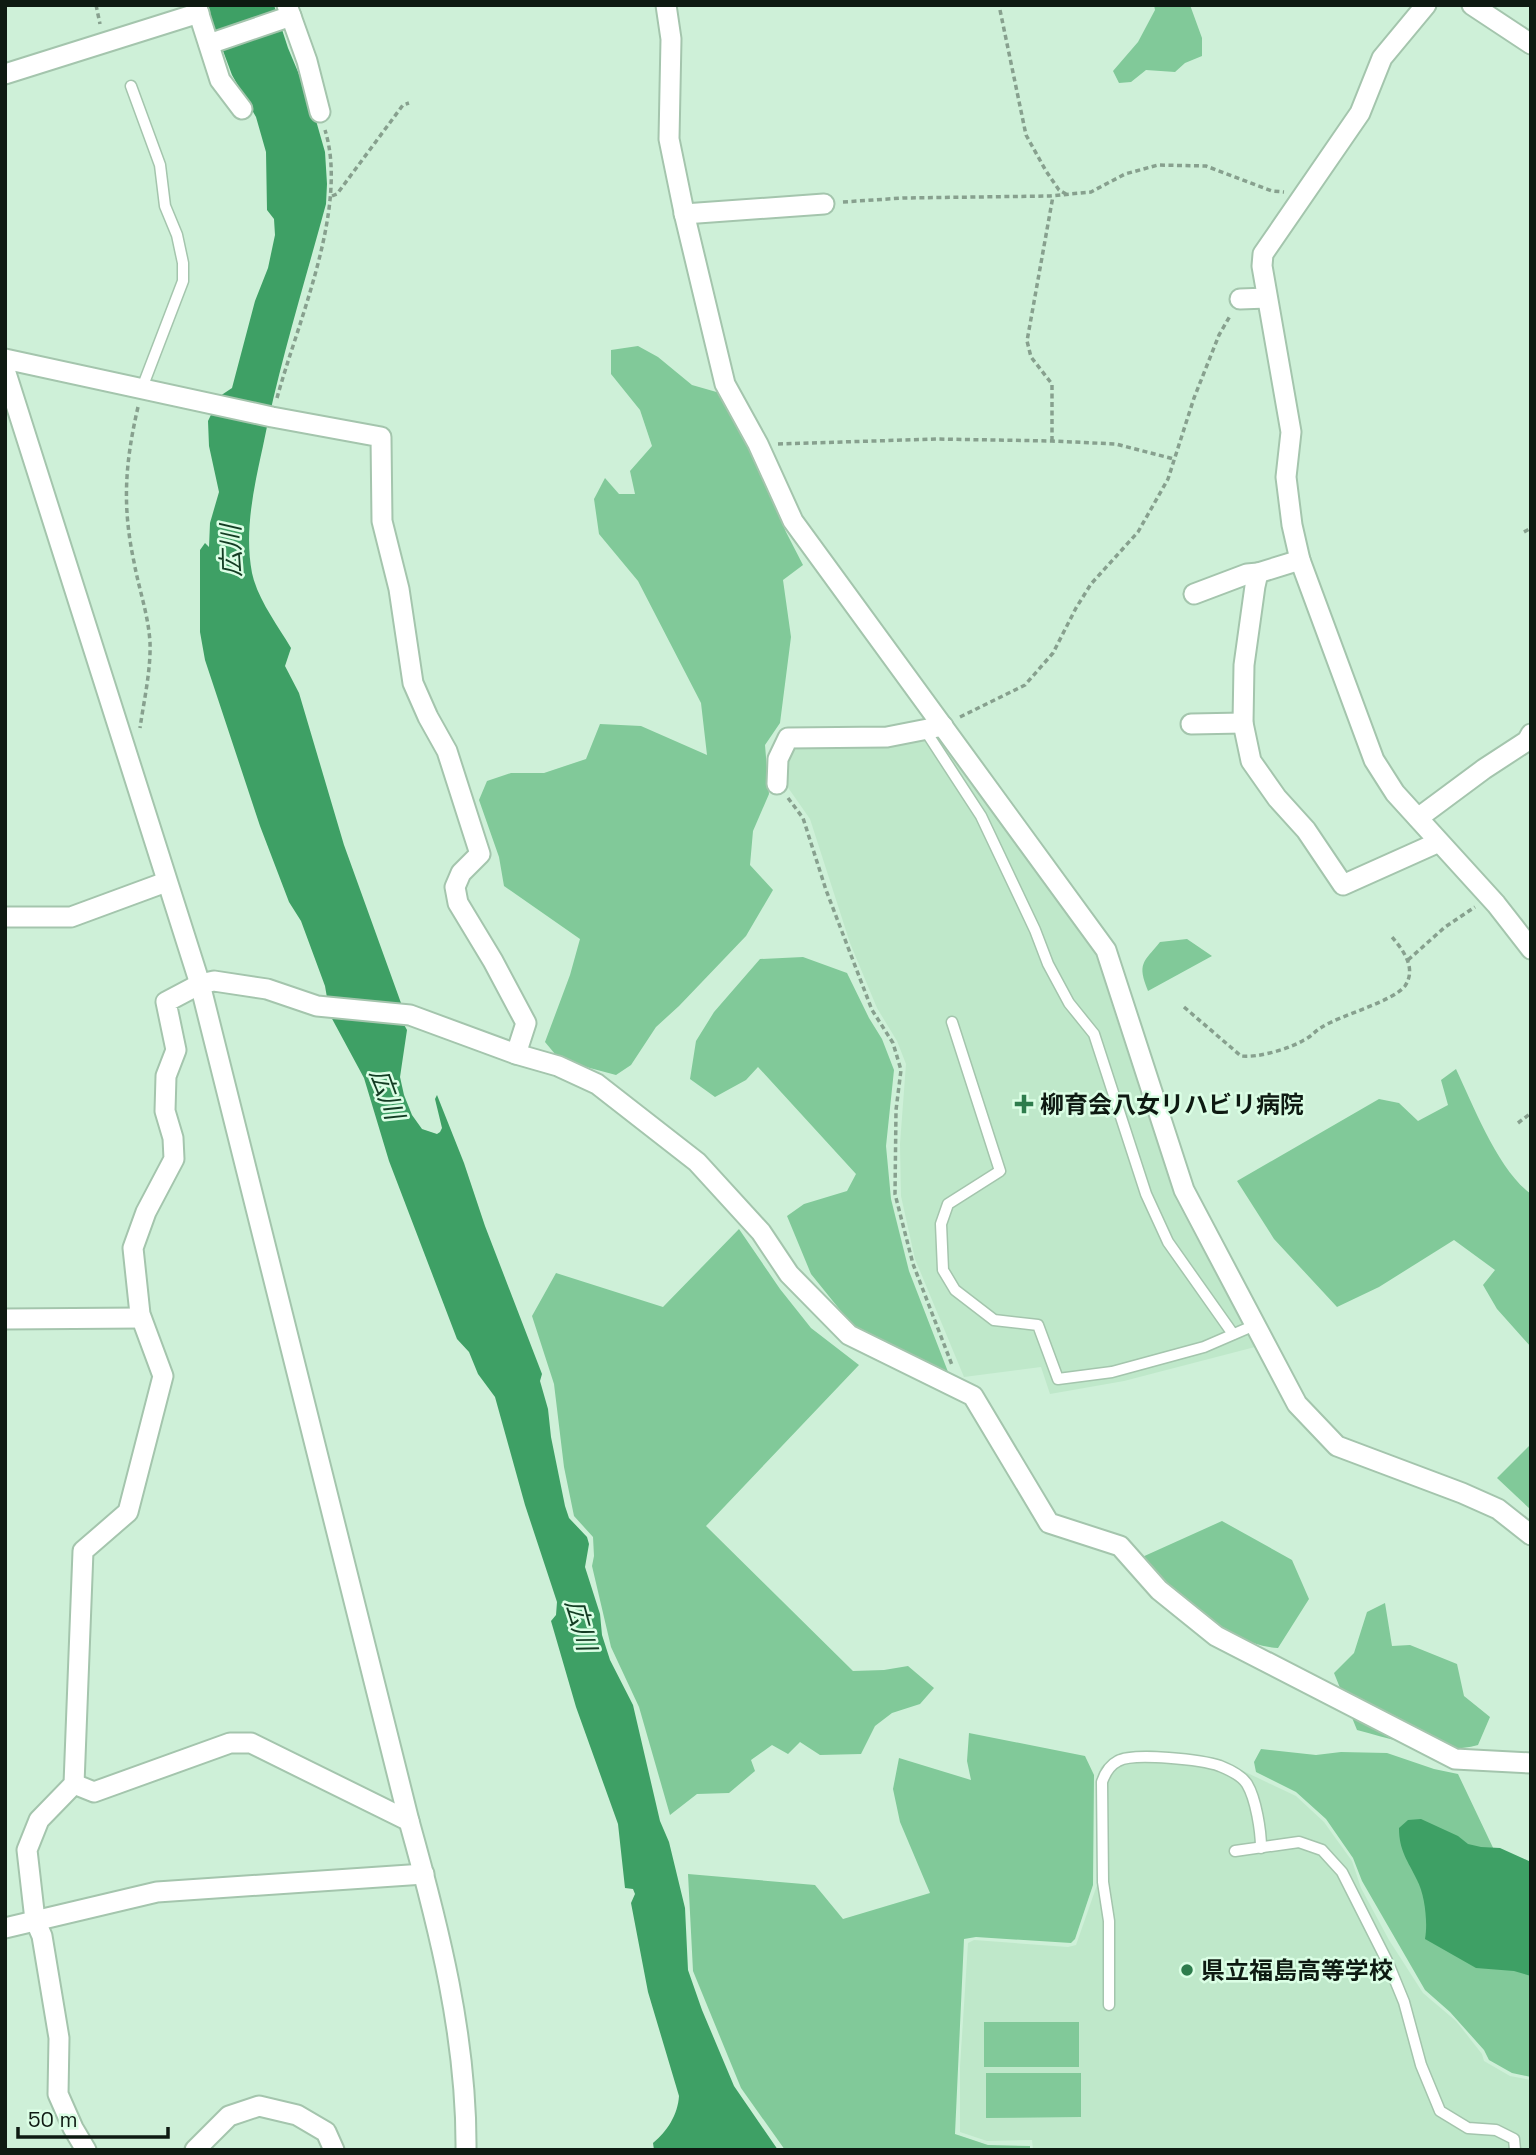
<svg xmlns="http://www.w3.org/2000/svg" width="1536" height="2155" font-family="'Space Grotesk','Noto Sans JP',sans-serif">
  <rect width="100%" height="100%" fill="#cef0d8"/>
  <g fill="#bfe8ca">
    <path d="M 939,739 L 1090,941 L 1109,989 L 1111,1002 L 1176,1200 L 1255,1347 L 1124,1381 L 1050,1394 L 1041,1367 L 964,1377 L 915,1259 L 901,1196 L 900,1144 L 906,1064 L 897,1041 L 877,1008 L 850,943 L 810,819 L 782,779 L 787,749 L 796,743 L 882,746 Z"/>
    <path d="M 1151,1750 L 1220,1760 L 1296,1796 L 1324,1822 L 1352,1861 L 1361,1888 L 1389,1940 L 1423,1993 L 1456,2021 L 1482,2054 L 1484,2061 L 1510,2076 L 1531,2080 L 1531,2150 L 1033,2150 L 1032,2140 L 987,2141 L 960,2132 L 960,2067 L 968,1943 L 974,1940 L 1068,1947 L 1076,1945 L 1097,1885 L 1096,1781 L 1101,1767 L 1122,1752 Z"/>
  </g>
  <g fill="#81c999">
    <path d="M 1154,5 L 1190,5 L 1202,38 L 1202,56 L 1185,63 L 1175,72 L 1146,70 L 1131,82 L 1119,83 L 1113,71 L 1138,42 L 1155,10 Z"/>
    <path d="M 638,346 L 658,357 L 692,385 L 720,393 L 750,448 L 786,532 L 803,565 L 783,580 L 791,637 L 780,723 L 765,745 L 769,794 L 753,831 L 750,865 L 773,890 L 746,936 L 679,1006 L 656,1027 L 631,1065 L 616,1075 L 560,1060 L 545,1042 L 570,975 L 580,939 L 504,886 L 499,857 L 479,800 L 487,781 L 511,773 L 544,773 L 586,759 L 600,724 L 641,726 L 707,755 L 701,703 L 638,581 L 599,534 L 594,499 L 605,478 L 619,494 L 635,494 L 630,471 L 652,446 L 640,410 L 611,374 L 611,350 Z"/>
    <path d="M 1187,939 L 1212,956 L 1148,991 C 1137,963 1143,963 1160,942 Z"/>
    <path d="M 803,957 L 847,973 L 869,1018 L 882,1039 L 894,1070 L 886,1146 L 891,1199 L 909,1271 L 950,1377 L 853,1326 L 811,1274 L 787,1216 L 804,1204 L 847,1191 L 856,1174 L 758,1067 L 746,1080 L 715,1097 L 690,1079 L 696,1041 L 714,1012 L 760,959 Z"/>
    <path d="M 1456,1069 C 1473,1105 1498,1170 1531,1194 L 1531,1347 L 1497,1309 L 1483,1285 L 1495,1270 L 1454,1240 L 1379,1287 L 1337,1307 L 1274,1239 L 1237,1181 L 1379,1099 L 1399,1103 L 1418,1121 L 1448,1105 L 1441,1080 Z"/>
    <path d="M 739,1229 L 780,1289 L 811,1328 L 859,1365 L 706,1526 L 853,1671 L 884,1670 L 908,1666 L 934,1688 L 920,1704 L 892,1713 L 875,1726 L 861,1754 L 820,1755 L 800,1742 L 788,1754 L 772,1745 L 751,1760 L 755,1771 L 729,1793 L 697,1794 L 670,1815 L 639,1707 L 611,1647 L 592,1566 L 594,1556 L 593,1537 L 574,1516 L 564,1467 L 554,1384 L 532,1316 L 556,1273 L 663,1307 Z"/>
    <path d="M 1531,1444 L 1531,1510 L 1497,1478 Z"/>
    <path d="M 1222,1521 L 1292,1560 L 1309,1599 L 1278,1648 C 1224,1645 1179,1592 1140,1558 Z"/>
    <path d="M 1385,1603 L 1392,1646 L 1410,1645 L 1457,1664 L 1464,1696 L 1490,1717 L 1478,1745 C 1439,1756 1396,1740 1357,1730 L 1334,1673 L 1354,1653 L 1367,1612 Z"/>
    <path d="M 969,1733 L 1085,1756 L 1094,1775 L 1093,1885 L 1075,1939 L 1071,1943 L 976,1937 L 964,1939 L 955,2134 L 988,2145 L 1030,2146 L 1030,2150 L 785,2150 L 741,2088 L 693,1971 L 688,1874 L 815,1885 L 843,1919 L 930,1893 L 900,1822 L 893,1789 L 899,1758 L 971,1780 L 967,1761 Z"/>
    <path d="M 1261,1749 L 1316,1755 L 1341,1752 L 1387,1753 L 1434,1769 L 1458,1774 L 1496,1854 L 1531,1954 L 1531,2077 L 1512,2073 L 1489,2060 L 1484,2050 L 1450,2012 L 1425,1990 L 1362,1881 L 1353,1858 L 1326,1819 L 1296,1792 L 1256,1772 L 1254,1762 Z"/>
    <rect x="984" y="2022" width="95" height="45"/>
    <path d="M 986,2073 L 1081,2073 L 1081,2117 L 986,2118 Z"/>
  </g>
  <g fill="#3ea065">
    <path d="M 206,5 L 274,5 L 288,48 L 311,103 L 325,152 L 327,184 L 326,204 C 304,285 279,365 263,446 C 254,487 244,531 252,573 C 258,600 277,624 291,648 L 285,666 L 299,693 L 344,845 L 401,1003 L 402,1021 L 407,1030 L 400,1077 L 404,1095 L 412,1115 L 422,1129 L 437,1134 L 440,1132 L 442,1128 L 435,1099 L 437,1095 L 464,1163 L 485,1226 L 542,1374 L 540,1381 L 548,1409 L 551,1437 L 565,1506 L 569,1518 L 587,1537 L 589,1544 L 585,1567 L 600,1614 L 602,1635 L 610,1660 L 633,1705 L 660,1821 L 669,1842 L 685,1908 L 688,1970 L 702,2010 L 734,2086 L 778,2150 L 654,2150 L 653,2143 C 667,2132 678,2114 679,2096 L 648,1992 L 631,1903 L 635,1894 L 633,1889 L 625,1888 L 618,1824 L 576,1707 L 551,1621 L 556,1615 L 557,1602 L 525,1505 L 495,1397 L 478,1374 L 469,1352 L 457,1339 L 389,1161 L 364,1078 L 330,1015 L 325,986 L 301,921 L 289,902 L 260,826 L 205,660 L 200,632 L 200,550 L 205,543 L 209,547 L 210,523 L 219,492 L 209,446 L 208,421 L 220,396 L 232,388 L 255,301 L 268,268 L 275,235 L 274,219 L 267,210 L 266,152 L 256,117 L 232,75 Z"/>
    <path d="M 1421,1819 L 1458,1836 L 1468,1844 L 1481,1847 L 1500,1848 L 1531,1862 L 1531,1976 L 1514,1971 L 1476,1968 L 1425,1939 C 1428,1923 1425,1895 1417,1880 C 1408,1861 1399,1851 1399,1828 L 1408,1820 Z"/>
  </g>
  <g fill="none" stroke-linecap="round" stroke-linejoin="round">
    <g stroke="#a4c5ad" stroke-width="13">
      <g id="lane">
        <path d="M 131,86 L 160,165 L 165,206 L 177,235 L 183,263 L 183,281 L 142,388"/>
        <path d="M 925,730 L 981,816 L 1035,930 L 1048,964 L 1069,1003 L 1094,1034 L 1146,1194 L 1168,1242 L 1233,1334"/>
        <path d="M 952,1022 L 1000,1171 L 948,1204 L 941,1224 L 943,1270 L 955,1290 L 994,1320 L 1038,1325 L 1058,1379 L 1112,1372 L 1204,1347 L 1255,1325"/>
        <path d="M 1235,1851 L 1299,1842 L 1322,1850 L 1342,1872 L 1388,1963 L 1404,2002 L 1421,2065 L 1440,2111 L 1468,2128 L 1496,2130 L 1514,2139 L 1515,2150"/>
        <path d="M 1109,2005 L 1109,1921 L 1103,1882 L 1102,1782 C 1105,1773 1110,1765 1118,1761 C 1134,1752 1203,1760 1220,1766 C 1230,1770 1242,1776 1247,1784 C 1256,1799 1261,1831 1261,1848"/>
      </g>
    </g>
    <g stroke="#a4c5ad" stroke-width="23">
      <g id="street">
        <path d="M 196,5 L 220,80 L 242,109"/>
        <path d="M 287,5 L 307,61 L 320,112"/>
        <path d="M 666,5 L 671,39 L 669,139 L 685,217 L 725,384 L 758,444 L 793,521 L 1106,950 L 1184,1190 L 1297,1404 L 1337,1446 L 1462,1493 L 1498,1509 L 1531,1535"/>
        <path d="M 1426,5 L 1382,58 L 1360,113 L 1263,254 L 1262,266 L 1291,432 L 1286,477 L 1292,525 L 1300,560 L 1374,760 L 1395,793 L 1496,904 L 1531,949"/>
        <path d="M 1472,5 L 1531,44"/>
        <path d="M 209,44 L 291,16"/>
        <path d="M 5,74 L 199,13"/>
        <path d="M 684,214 L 824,204"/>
        <path d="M 1240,299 L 1267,298"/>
        <path d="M 5,359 L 272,417 L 381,437 L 382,521 L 399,589 L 413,683 L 428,717 L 447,751 L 480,854 L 461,873 L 455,887 L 458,903 L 493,961 L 526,1023 L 516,1054"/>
        <path d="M 5,370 L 200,984 L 409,1821 C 439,1928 467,2038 466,2150"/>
        <path d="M 1300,560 L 1258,573 L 1255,586 L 1244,665 L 1243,723 L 1251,761 L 1277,798 L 1306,830 L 1343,885 L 1439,842"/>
        <path d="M 1194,594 L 1247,574 L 1258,573"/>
        <path d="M 1191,724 L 1243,723"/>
        <path d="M 777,784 L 778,759 L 788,738 L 887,737 L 943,726"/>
        <path d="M 1418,818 L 1484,769 L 1527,741 L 1531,734"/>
        <path d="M 5,917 L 71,917 L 166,882"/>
        <path d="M 5,1319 L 141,1318"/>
        <path d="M 74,1784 L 94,1792 L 230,1743 L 251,1743 L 409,1821"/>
        <path d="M 5,1928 L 157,1892 L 424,1874"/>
        <path d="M 86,2150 L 73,2128 L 58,2094 L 59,2038 L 42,1936 L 35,1920 L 27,1850 L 39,1820 L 74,1784 L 83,1551 L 128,1512 L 163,1376 L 140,1314 L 133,1248 L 146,1212 L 174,1159 L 173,1138 L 165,1111 L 166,1076 L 176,1050 L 166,1002 L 200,984 L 214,981 L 267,989 L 317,1006 L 410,1015 L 516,1054 L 558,1066 L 597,1084 L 697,1162 L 761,1232 L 789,1274 L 849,1335 L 973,1396 L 1049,1523 L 1120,1546 L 1159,1590 L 1216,1636 L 1455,1759 L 1531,1763"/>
        <path d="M 195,2150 L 229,2116 L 259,2106 L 297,2115 L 326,2132 L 334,2150"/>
      </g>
    </g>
    <g stroke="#87a08e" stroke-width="3.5" stroke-dasharray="5 3.5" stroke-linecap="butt">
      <path d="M 96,5 L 100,24"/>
      <path d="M 1000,10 L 1026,135 L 1046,171 L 1059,190 L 1066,194"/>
      <path d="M 332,196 L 337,194 L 403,105 L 409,103"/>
      <path d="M 843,202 L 903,198 L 1050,196 L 1091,192 L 1125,174 L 1158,165 L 1206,166 L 1272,191 L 1284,192"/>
      <path d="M 277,398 C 298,321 349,207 325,130"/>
      <path d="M 138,407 C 125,463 122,506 134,562 C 139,590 148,613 150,642 C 151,670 144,700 140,728"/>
      <path d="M 1052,441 L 1052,384 L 1031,357 L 1027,341 L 1053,196"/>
      <path d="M 778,444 L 937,439 L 1052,441 L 1116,444 L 1174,459"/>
      <path d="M 1524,532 L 1531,528"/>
      <path d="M 960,717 L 1025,685 L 1053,653 L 1076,608 L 1091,584 L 1138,532 L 1168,479 L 1194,398 L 1219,335 L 1230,316"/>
      <path d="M 788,798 L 803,818 L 826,890 L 872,1010 L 893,1043 L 901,1070 L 896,1110 L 895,1194 L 913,1264 L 952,1365"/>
      <path d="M 1408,960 L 1445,927 L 1475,907"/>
      <path d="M 1184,1007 L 1241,1056 C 1258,1058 1289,1049 1304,1040 C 1311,1037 1315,1031 1322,1027 C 1341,1015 1392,1002 1405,986 C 1417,968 1403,950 1392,937"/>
      <path d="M 1518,1123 L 1531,1113"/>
    </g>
    <use href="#lane" stroke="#fff" stroke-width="10"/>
    <use href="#street" stroke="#fff" stroke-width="19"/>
  </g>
  <g fill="#2d7c4c" stroke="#dbfee5" stroke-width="2.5">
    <path d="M1020.5 1093.5h7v7h7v7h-7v7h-7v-7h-7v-7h7z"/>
    <circle cx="1187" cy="1970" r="7"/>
  </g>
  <g text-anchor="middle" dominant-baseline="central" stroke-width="5" stroke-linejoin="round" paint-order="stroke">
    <g font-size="24" font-weight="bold" fill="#0e1a12" stroke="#dbfee5" text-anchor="start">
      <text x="1040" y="1104">柳育会八女リハビリ病院</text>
      <text x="1201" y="1970">県立福島高等学校</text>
    </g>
    <g font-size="26" font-style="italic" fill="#133c23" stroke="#dbfee5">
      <text transform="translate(231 551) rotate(-91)">広川</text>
      <text transform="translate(387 1094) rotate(70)">広川</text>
      <text transform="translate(581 1625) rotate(75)">広川</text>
    </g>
  </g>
  <rect width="1536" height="2155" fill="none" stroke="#0e1a12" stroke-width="14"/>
  <path d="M18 2127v10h150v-10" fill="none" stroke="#0e1a12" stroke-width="3.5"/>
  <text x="28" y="2127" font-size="21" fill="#0e1a12" stroke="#dbfee5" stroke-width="5" paint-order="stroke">50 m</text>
</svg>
